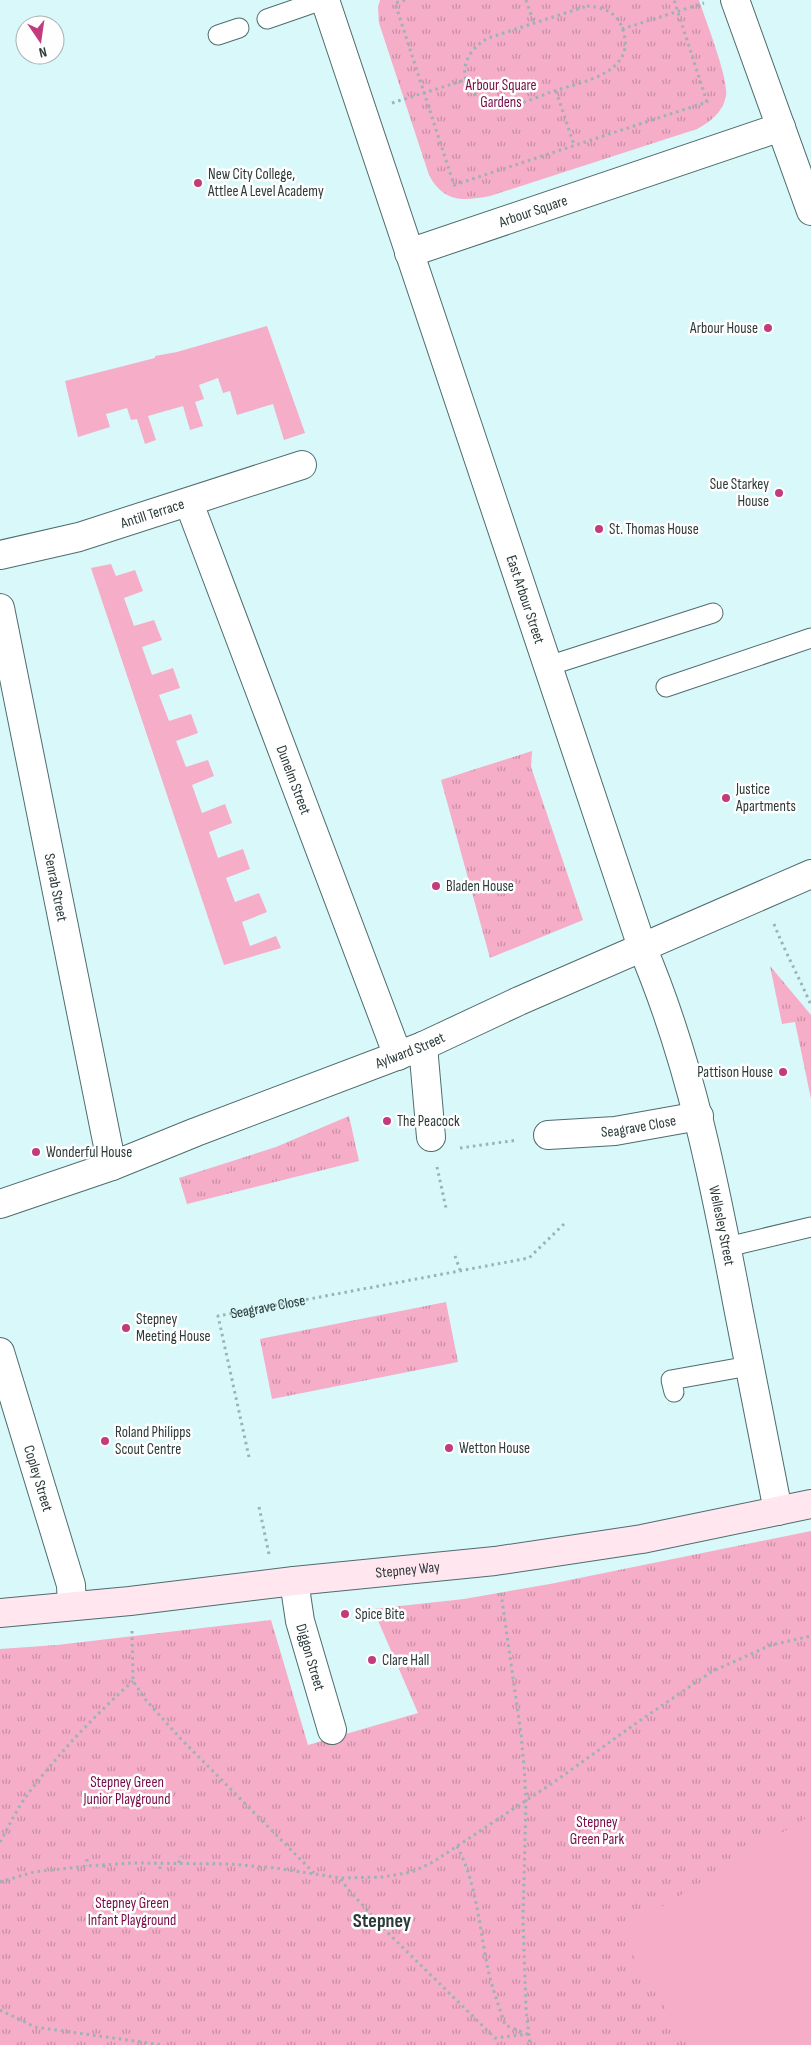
<svg xmlns="http://www.w3.org/2000/svg" width="811" height="2045" font-family="'Sofia Sans Condensed',sans-serif">
  <defs>
    <pattern id="grass-tufts" width="24" height="20" patternUnits="userSpaceOnUse" patternTransform="scale(1.25)"><rect width="24" height="20" fill="#f5adc8"/><path d="M3 7l-1-3M5 7V3M7 7l1-3M15 17l-1-3M17 17v-4M19 17l1-3" fill="none" stroke="#c78ea3"/></pattern>
  </defs>
  <rect width="100%" height="100%" fill="#d8f8fa"/>
  <g fill="url(#grass-tufts)">
    <path d="M 380,0 L 699,0 C 705,19 729,79 726,96 C 723,112 710,122 697,129 L 490,196 C 463,201 444,203 429,175 L 379,23 L 378,7 Z"/>
    <path d="M 532,751 L 531,767 L 583,920 L 490,958 L 441,780 Z"/>
    <path d="M 770,966 L 811,1015 L 811,1099 L 795,1022 L 782,1024 Z"/>
    <path d="M 349,1116 L 359,1161 L 187,1204 L 179,1178 L 276,1147 Z"/>
    <path d="M 446,1302 L 458,1362 L 272,1399 L 260,1339 Z"/>
    <path d="M 811,1531 L 811,2045 L 0,2045 L 0,1649 L 57,1645 L 271,1620 L 308,1745 L 418,1713 L 373,1609 L 464,1599 L 550,1584 Z"/>
  </g>
  <g fill="#f5adc8">
    <path d="M 267,326 L 305,433 L 284,440 L 273,404 L 237,415 L 230,391 L 223,393 L 218,378 L 199,385 L 204,399 L 195,402 L 203,426 L 190,430 L 183,406 L 148,416 L 156,440 L 145,444 L 137,419 L 131,420 L 127,408 L 106,414 L 110,427 L 78,437 L 65,381 L 155,358 L 155,356 L 177,352 Z"/>
    <path d="M 111,564 L 116,576 L 135,570 L 143,591 L 124,598 L 134,626 L 154,620 L 162,640 L 142,647 L 152,675 L 173,668 L 180,688 L 159,695 L 169,721 L 191,714 L 198,733 L 176,741 L 186,767 L 208,760 L 214,776 L 192,785 L 202,813 L 225,804 L 232,823 L 209,832 L 218,858 L 243,849 L 250,869 L 226,878 L 235,902 L 259,893 L 267,912 L 242,922 L 250,946 L 276,936 L 281,948 L 224,965 L 91,568 Z"/>
    <path d="M 811,1815 L 811,2045 L 688,2045 L 619,1933 Z"/>
  </g>
  <g fill="none" stroke-linecap="round" stroke-linejoin="round">
    <g stroke="#4f6c6d" stroke-width="21">
      <g id="lane">
        <path d="M 267,19 L 322,0"/>
        <path d="M 218,35 L 239,28"/>
        <path d="M 548,666 L 713,613"/>
        <path d="M 666,687 L 811,638"/>
        <path d="M 727,1247 L 811,1227"/>
        <path d="M 674,1392 L 671,1380 L 749,1366"/>
      </g>
    </g>
    <g stroke="#4f6c6d" stroke-width="30">
      <g id="street">
        <path id="s2" d="M 325,0 L 642,947 C 691,1062 715,1185 738,1307 C 751,1375 765,1443 778,1511"/>
        <path d="M 735,0 L 811,211"/>
        <path id="s3" d="M 409,253 L 781,127"/>
        <path id="s4" d="M 189,503 L 398,1056"/>
        <path id="s5" d="M 0,555 L 79,537 L 302,465"/>
        <path id="s6" d="M 0,608 L 112,1166"/>
        <path d="M 423,1046 L 431,1137"/>
        <path id="s7" d="M 548,1135 L 615,1131 L 699,1116"/>
        <path id="s8" d="M 0,1204 L 112,1166 L 196,1132 L 423,1046 L 519,1001 L 811,874"/>
        <path id="s9" d="M 0,1352 L 71,1585 L 72,1606"/>
        <path id="s10" d="M 294,1581 L 300,1621 L 332,1730"/>
      </g>
    </g>
    <g stroke="#4f6c6d" stroke-width="30">
      <g id="secondary">
        <path id="s11" d="M 0,1613 L 130,1601 L 294,1581 L 495,1561 L 642,1539 L 811,1504"/>
      </g>
    </g>
    <g stroke="#9ab3b4" stroke-width="3" stroke-dasharray="2.5 4" stroke-linecap="butt">
      <path d="M 405,0 L 395,3 L 454,185 L 707,102 L 674,0"/>
      <path d="M 526,0 L 534,23"/>
      <path d="M 587,6 C 601,7 615,11 621,25 C 641,72 585,81 554,91 C 539,96 522,105 507,105 C 463,105 448,61 488,38 Z"/>
      <path d="M 622,29 L 704,3"/>
      <path d="M 556,91 L 574,145"/>
      <path d="M 392,103 L 465,80"/>
      <path d="M 774,924 C 785,952 799,977 811,1005"/>
      <path d="M 460,1148 L 518,1140"/>
      <path d="M 437,1167 L 446,1208"/>
      <path d="M 455,1256 L 460,1270"/>
      <path id="s1" d="M 249,1457 L 218,1316 L 529,1258 L 564,1224"/>
      <path d="M 259,1507 L 269,1554"/>
      <path d="M 501,1593 L 521,1734 L 524,1766 L 526,1801 L 523,1919 L 526,2009 L 530,2045"/>
      <path d="M 132,1631 L 133,1681 L 145,1699 L 181,1739 L 314,1873"/>
      <path d="M 0,1842 C 9,1826 17,1809 27,1795 C 58,1754 95,1715 133,1681"/>
      <path d="M 457,1846 C 477,1884 479,1927 488,1969 C 492,1988 499,2006 505,2025 L 527,2034"/>
      <path d="M 87,1859 L 87,1866"/>
      <path d="M 179,1863 L 180,1856"/>
      <path d="M 104,1865 L 104,1871"/>
      <path d="M 160,1869 L 160,1863"/>
      <path d="M 341,1879 L 347,1888 L 390,1935 L 495,2038 L 528,2034"/>
      <path d="M 0,1882 L 34,1872 L 87,1866 L 132,1863 L 229,1864 L 275,1868 L 341,1878 L 383,1877 L 412,1872 L 433,1862 L 554,1782 L 635,1724 L 711,1672 L 771,1645 L 811,1636"/>
      <path d="M 0,2010 L 35,2027 L 163,2045"/>
    </g>
    <use href="#lane" stroke="#fff" stroke-width="19"/>
    <use href="#street" stroke="#fff" stroke-width="28"/>
    <use href="#secondary" stroke="#ffe6ef" stroke-width="28"/>
  </g>
  <g fill="#c23c7d" stroke="#fefefe" stroke-width="2">
    <circle cx="198" cy="183" r="5"/>
    <circle cx="768" cy="328" r="5"/>
    <circle cx="779" cy="493" r="5"/>
    <circle cx="599" cy="529" r="5"/>
    <circle cx="726" cy="798" r="5"/>
    <circle cx="436" cy="886" r="5"/>
    <circle cx="783" cy="1072" r="5"/>
    <circle cx="387" cy="1121" r="5"/>
    <circle cx="36" cy="1152" r="5"/>
    <circle cx="126" cy="1328" r="5"/>
    <circle cx="105" cy="1441" r="5"/>
    <circle cx="449" cy="1448" r="5"/>
    <circle cx="345" cy="1614" r="5"/>
    <circle cx="372" cy="1660" r="5"/>
  </g>
  <g text-anchor="middle" dominant-baseline="central" stroke-width="5" stroke-linejoin="round" paint-order="stroke">
    <g font-size="15" fill="#780b47" stroke="#fefefe">
      <text x="501" y="85">Arbour Square<tspan x="501" dy="17">Gardens</tspan></text>
      <text x="127" y="1782">Stepney Green<tspan x="127" dy="17">Junior Playground</tspan></text>
      <text x="597" y="1822">Stepney<tspan x="597" dy="17">Green Park</tspan></text>
      <text x="132" y="1903">Stepney Green<tspan x="132" dy="17">Infant Playground</tspan></text>
    </g>
    <g font-size="15" fill="#2d3a3a" stroke="#fefefe" text-anchor="start">
      <text x="208" y="174">New City College,<tspan x="208" dy="17">Attlee A Level Academy</tspan></text>
      <text x="758" y="328" text-anchor="end">Arbour House</text>
      <text x="769" y="484" text-anchor="end">Sue Starkey<tspan x="769" dy="17">House</tspan></text>
      <text x="609" y="529">St. Thomas House</text>
      <text x="736" y="789">Justice<tspan x="736" dy="17">Apartments</tspan></text>
      <text x="446" y="886">Bladen House</text>
      <text x="773" y="1072" text-anchor="end">Pattison House</text>
      <text x="397" y="1121">The Peacock</text>
      <text x="46" y="1152">Wonderful House</text>
      <text x="136" y="1319">Stepney<tspan x="136" dy="17">Meeting House</tspan></text>
      <text x="115" y="1432">Roland Philipps<tspan x="115" dy="17">Scout Centre</tspan></text>
      <text x="459" y="1448">Wetton House</text>
      <text x="355" y="1614">Spice Bite</text>
      <text x="382" y="1660">Clare Hall</text>
    </g>
    <g font-size="15" fill="#2d3a3a" stroke="#fefefe">
      <text stroke="none"><textPath href="#s3" startOffset="131">Arbour Square</textPath></text>
      <text stroke="none"><textPath href="#s5" startOffset="158">Antill Terrace</textPath></text>
      <text stroke="none"><textPath href="#s2" startOffset="632">East Arbour Street</textPath></text>
      <text stroke="none"><textPath href="#s4" startOffset="296">Dunelm Street</textPath></text>
      <text stroke="none"><textPath href="#s6" startOffset="285">Senrab Street</textPath></text>
      <text stroke="none"><textPath href="#s8" startOffset="438">Aylward Street</textPath></text>
      <text stroke="none"><textPath href="#s7" startOffset="91">Seagrave Close</textPath></text>
      <text stroke="none"><textPath href="#s2" startOffset="1289">Wellesley Street</textPath></text>
      <text stroke="none"><textPath href="#s1" startOffset="195">Seagrave Close</textPath></text>
      <text stroke="none"><textPath href="#s9" startOffset="132">Copley Street</textPath></text>
      <text stroke="none"><textPath href="#s11" startOffset="410">Stepney Way</textPath></text>
      <text stroke="none"><textPath href="#s10" startOffset="78">Diggon Street</textPath></text>
    </g>
    <g font-size="20" font-weight="bold" fill="#2d3a3a" stroke="#fefefe">
      <text x="382" y="1921">Stepney</text>
    </g>
  </g>
  <g transform="translate(40 40) rotate(167)"><circle r="24" fill="#fefefe" stroke="#aab0b0"/>
  <path d="M0-4L9 19L0 12L-9 19Z" fill="#c23c7d"/>
  <text y="-8" font-size="14" font-weight="bold" text-anchor="middle" fill="#2d3a3a">N</text>
  </g>
</svg>
